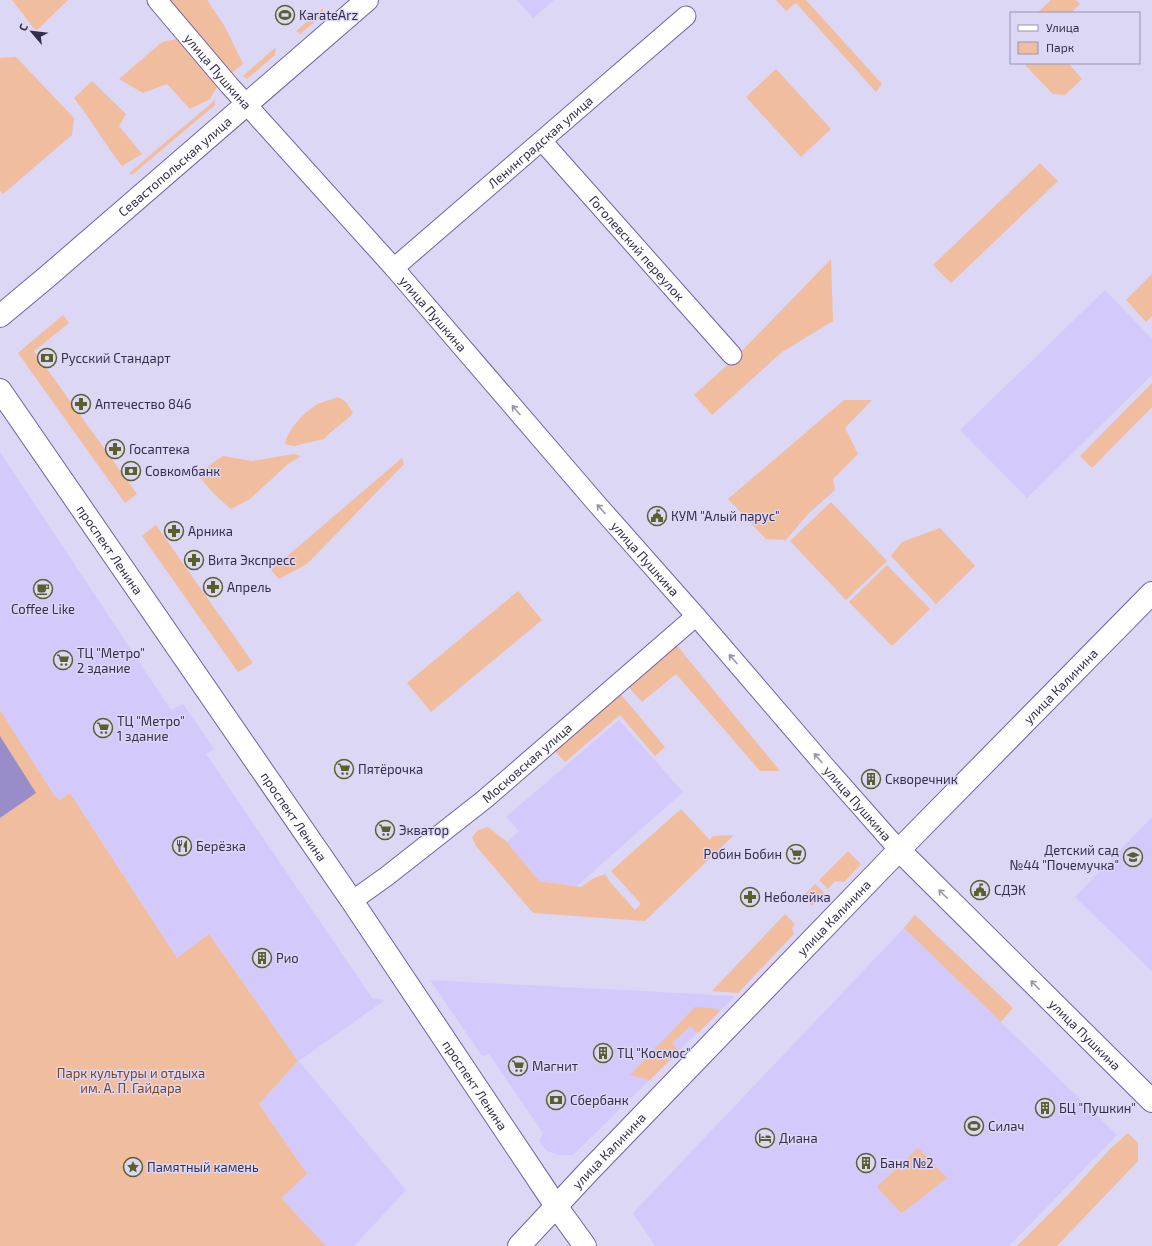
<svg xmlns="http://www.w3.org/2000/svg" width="1152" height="1246" font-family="'Exo 2',sans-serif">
  <rect width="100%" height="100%" fill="#dcd7f5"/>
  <g fill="#d3cafb">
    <path d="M 517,0 L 554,0 L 533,18 Z"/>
    <path d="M 1105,290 L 1152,339 L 1152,375 L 1027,498 L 960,430 Z"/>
    <path d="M 0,452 L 171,710 L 183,704 L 214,749 L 206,754 L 372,998 L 385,1000 L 299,1061 L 406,1190 L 354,1246 L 326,1246 L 281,1198 L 307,1174 L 259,1104 L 298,1061 L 210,935 L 177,958 L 71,794 L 60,800 L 54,795 L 0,710 Z"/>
    <path d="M 619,720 L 683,792 L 577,886 L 539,881 L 507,842 L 519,831 L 506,817 Z"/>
    <path d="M 1152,817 L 1152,971 L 1075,897 Z"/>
    <path d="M 904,928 L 1117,1135 L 1009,1246 L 655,1246 L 633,1213 Z"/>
    <path d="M 430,980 L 735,996 L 573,1155 L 558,1155 L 547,1151 L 539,1141 L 543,1133 L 489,1054 L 482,1056 Z"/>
  </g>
  <g fill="#f0bd9e">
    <path d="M 12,0 L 68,0 L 36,31 Z"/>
    <path d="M 164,0 L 207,0 L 225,27 L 243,64 L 228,76 Z"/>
    <path d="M 776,0 L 806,0 L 882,84 L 876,92 L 796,3 L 786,11 Z"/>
    <path d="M 1051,0 L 1076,0 L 1080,4 L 1071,13 L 1037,13 Z"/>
    <path d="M 323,8 L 323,15 L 300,34 L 296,31 Z"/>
    <path d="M 181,38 L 219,83 L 210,99 L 190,109 L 167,84 L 143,93 L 119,79 L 162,42 Z"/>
    <path d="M 276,47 L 275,55 L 247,79 L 243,76 Z"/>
    <path d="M 16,57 L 74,118 L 72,135 L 3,194 L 0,190 L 0,58 Z"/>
    <path d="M 1028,63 L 1068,63 L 1082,79 L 1065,95 L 1053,94 L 1025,65 Z"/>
    <path d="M 776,69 L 831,129 L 801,157 L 746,97 Z"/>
    <path d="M 92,81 L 126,114 L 119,126 L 142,154 L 122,166 C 105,144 91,120 74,98 Z"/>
    <path d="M 215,100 L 215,105 L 132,175 L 129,173 Z"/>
    <path d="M 1040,163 L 1058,181 L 951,283 L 933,265 Z"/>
    <path d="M 831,259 L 833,321 L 782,352 L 712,415 L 694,395 L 735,358 Z"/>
    <path d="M 1152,274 L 1152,316 L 1146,322 L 1126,300 Z"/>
    <path d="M 63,315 L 69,323 L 34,351 L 137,494 L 125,503 L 18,353 Z"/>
    <path d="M 1152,383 L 1152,407 L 1092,468 L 1080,456 Z"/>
    <path d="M 338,397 L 346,402 L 353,413 L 346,420 L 331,432 L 324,439 L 294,446 L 285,444 C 288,429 304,412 318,404 C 324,401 332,400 338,397 Z"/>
    <path d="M 844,400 L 872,400 L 845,428 L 858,454 L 833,479 L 835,490 L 809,513 L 786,540 L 766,539 L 728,499 Z"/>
    <path d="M 294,454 L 301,456 L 288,464 L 250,499 L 231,509 L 213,493 L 198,475 L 211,464 L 223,456 L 252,461 Z"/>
    <path d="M 402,458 L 404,464 L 307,564 L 279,579 L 271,570 Z"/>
    <path d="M 831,502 L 887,561 L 846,600 L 790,541 Z"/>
    <path d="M 156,525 L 253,663 L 238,672 L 142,536 Z"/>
    <path d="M 940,528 L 975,566 L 936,604 L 891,556 L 902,542 Z"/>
    <path d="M 887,565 L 930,609 L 892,646 L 849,602 Z"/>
    <path d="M 518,591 L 542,620 L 431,712 L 407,683 Z"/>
    <path d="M 674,642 L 780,771 L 760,771 L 676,674 L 642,702 L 625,683 Z"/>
    <path d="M 618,691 L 665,747 L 655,756 L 620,715 L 565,762 L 552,748 Z"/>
    <path d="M 0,710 L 54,795 L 60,800 L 70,793 L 177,958 L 209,934 L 298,1061 L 259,1104 L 307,1174 L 281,1198 L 326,1246 L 0,1246 Z"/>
    <path d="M 681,809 L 710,840 L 713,836 L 734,835 L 645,921 L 533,913 L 476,846 L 472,837 L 478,830 L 488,827 L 507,842 L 539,881 L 581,887 L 594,878 L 605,874 L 610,882 L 635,910 L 641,904 L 611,871 Z"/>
    <path d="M 848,851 L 861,864 L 844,882 L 835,881 L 828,889 L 819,880 Z"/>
    <path d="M 815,884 L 825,893 L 812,906 L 803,896 Z"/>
    <path d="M 785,914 L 795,924 L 792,928 L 794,934 L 738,993 L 712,991 Z"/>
    <path d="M 915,915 L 1013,1008 L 1001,1022 L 904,928 Z"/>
    <path d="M 695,1007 L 712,1008 L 720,1011 L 698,1033 L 690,1026 L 672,1043 L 679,1051 L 650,1080 L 630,1075 Z"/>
    <path d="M 1128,1133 L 1138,1143 L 1138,1161 L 1057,1246 L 1017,1246 L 1067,1196 L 1110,1149 Z"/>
    <path d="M 918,1148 L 947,1178 C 931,1189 918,1203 901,1213 L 877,1187 Z"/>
  </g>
  <path fill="#998dc9" d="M 0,736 L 36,793 L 0,818 Z"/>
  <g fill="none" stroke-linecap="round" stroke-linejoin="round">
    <g stroke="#7161a4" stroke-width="21">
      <g id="street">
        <path id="s1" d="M 157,0 L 229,85 L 394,268 L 596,503 L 696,616 L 824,765 L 899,850"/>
        <path id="s2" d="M 542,141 L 732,355"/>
        <path id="s3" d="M 394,268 L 686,16"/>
        <path id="s4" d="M 352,901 L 387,876 L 485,799 L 696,616"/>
      </g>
    </g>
    <g stroke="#7161a4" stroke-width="24">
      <g id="secondary">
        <path id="s5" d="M 0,316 L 48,276 L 367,0"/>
        <path id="s6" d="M 0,390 L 352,901 L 556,1206 L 585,1246"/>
        <path id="s7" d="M 899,850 L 1152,1101"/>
        <path id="s8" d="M 519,1246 L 590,1170 L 899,850 L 1152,593"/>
      </g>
    </g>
    <use href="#street" stroke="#fff" stroke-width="19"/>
    <use href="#secondary" stroke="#fff" stroke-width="22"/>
  </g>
  <defs><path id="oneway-shaft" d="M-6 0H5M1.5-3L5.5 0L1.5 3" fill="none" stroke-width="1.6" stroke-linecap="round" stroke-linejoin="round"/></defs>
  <g stroke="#9a96a5">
    <use href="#oneway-shaft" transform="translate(516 410) rotate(-131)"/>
    <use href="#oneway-shaft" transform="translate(601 509) rotate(-132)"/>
    <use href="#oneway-shaft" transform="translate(733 659) rotate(-131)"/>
    <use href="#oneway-shaft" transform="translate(818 758) rotate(-131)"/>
    <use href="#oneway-shaft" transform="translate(943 894) rotate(-135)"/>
    <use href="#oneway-shaft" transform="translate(1035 985) rotate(-135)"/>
  </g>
  <defs>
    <g id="stadium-ring" transform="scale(1)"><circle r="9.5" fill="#dcd7f5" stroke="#5a5f2c" stroke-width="1.5"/><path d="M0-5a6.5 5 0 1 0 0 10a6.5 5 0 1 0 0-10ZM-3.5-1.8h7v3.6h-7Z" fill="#5a5f2c"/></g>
    <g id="bank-ring" transform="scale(1)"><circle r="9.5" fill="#dcd7f5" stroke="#5a5f2c" stroke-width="1.5"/><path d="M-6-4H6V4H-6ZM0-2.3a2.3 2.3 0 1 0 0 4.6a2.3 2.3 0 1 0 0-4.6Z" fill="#5a5f2c"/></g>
    <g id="pharmacy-ring" transform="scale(1)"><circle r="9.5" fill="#dcd7f5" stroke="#5a5f2c" stroke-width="1.5"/><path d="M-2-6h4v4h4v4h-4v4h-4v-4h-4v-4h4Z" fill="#5a5f2c"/></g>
    <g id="civic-ring" transform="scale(1)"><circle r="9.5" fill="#dcd7f5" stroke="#5a5f2c" stroke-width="1.5"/><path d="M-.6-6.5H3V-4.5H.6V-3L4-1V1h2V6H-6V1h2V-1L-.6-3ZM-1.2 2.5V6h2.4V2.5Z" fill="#5a5f2c"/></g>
    <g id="cafe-ring" transform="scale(1)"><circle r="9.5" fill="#dcd7f5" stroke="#5a5f2c" stroke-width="1.5"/><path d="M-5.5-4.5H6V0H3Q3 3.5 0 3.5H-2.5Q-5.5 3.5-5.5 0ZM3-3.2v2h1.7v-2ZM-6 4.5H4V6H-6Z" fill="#5a5f2c"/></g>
    <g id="supermarket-ring" transform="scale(1)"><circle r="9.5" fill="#dcd7f5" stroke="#5a5f2c" stroke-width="1.5"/><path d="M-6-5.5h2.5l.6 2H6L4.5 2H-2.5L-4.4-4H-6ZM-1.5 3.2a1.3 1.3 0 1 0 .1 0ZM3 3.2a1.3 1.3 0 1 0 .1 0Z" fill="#5a5f2c"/></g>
    <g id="building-ring" transform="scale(1)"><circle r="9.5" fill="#dcd7f5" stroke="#5a5f2c" stroke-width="1.5"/><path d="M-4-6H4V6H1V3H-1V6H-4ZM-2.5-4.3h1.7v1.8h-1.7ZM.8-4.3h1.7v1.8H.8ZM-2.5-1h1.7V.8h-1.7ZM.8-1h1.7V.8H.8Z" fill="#5a5f2c"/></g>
    <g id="restaurant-ring" transform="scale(1)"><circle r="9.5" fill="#dcd7f5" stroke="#5a5f2c" stroke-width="1.5"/><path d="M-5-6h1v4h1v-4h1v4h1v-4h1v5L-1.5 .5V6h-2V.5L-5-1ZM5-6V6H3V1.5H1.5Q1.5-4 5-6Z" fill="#5a5f2c"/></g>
    <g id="school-ring" transform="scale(1)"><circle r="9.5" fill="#dcd7f5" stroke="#5a5f2c" stroke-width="1.5"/><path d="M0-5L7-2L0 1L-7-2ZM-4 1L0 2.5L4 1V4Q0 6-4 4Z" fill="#5a5f2c"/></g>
    <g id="hotel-ring" transform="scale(1)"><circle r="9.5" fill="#dcd7f5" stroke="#5a5f2c" stroke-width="1.5"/><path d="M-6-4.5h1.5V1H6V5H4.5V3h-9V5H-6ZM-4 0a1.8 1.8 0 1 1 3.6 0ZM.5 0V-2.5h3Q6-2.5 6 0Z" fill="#5a5f2c"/></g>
    <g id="sight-ring" transform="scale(1)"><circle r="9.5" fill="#dcd7f5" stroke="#5a5f2c" stroke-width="1.5"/><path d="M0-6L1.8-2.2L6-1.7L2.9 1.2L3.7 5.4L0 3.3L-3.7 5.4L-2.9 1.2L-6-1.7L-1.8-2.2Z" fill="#5a5f2c"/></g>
  </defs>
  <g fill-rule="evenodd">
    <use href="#stadium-ring" x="285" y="15"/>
    <use href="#bank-ring" x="47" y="358"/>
    <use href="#pharmacy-ring" x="81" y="404"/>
    <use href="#pharmacy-ring" x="115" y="449"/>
    <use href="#bank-ring" x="131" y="471"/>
    <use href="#civic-ring" x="657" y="516"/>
    <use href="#pharmacy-ring" x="174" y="531"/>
    <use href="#pharmacy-ring" x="194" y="560"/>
    <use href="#pharmacy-ring" x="213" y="587"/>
    <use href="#cafe-ring" x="43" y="589"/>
    <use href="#supermarket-ring" x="63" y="660"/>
    <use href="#supermarket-ring" x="103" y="728"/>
    <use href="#supermarket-ring" x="344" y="769"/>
    <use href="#building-ring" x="871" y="779"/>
    <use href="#supermarket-ring" x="385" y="830"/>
    <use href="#restaurant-ring" x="182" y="846"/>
    <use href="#supermarket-ring" x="796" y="854"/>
    <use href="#school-ring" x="1133" y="857"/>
    <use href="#civic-ring" x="980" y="890"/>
    <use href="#pharmacy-ring" x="750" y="897"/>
    <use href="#building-ring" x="262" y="958"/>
    <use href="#building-ring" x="603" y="1053"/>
    <use href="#supermarket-ring" x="518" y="1066"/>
    <use href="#bank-ring" x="556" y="1100"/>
    <use href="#building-ring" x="1045" y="1108"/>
    <use href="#stadium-ring" x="974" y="1126"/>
    <use href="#hotel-ring" x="765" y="1138"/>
    <use href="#building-ring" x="866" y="1163"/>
    <use href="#sight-ring" x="133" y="1167"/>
  </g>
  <g text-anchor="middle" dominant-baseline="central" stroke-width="3" stroke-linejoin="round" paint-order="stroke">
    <g font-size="13" fill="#342e4b" stroke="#dcd7f5" text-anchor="start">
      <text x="299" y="15">KarateArz</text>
      <text x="61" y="358">Русский Стандарт</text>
      <text x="95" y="404">Аптечество 846</text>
      <text x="129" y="449">Госаптека</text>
      <text x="145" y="471">Совкомбанк</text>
      <text x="671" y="516">КУМ "Алый парус"</text>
      <text x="188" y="531">Арника</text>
      <text x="208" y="560">Вита Экспресс</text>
      <text x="227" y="587">Апрель</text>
      <text x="43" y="609" text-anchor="middle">Coffee Like</text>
      <text x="77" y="653">ТЦ "Метро"<tspan x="77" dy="15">2 здание</tspan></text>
      <text x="117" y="721">ТЦ "Метро"<tspan x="117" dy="15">1 здание</tspan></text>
      <text x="358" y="769">Пятёрочка</text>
      <text x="885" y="779">Скворечник</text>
      <text x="399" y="830">Экватор</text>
      <text x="196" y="846">Берёзка</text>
      <text x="1119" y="850" text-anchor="end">Детский сад<tspan x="1119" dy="15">№44 "Почемучка"</tspan></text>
      <text x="782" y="854" text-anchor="end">Робин Бобин</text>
      <text x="994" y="890">СДЭК</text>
      <text x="764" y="897">Неболейка</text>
      <text x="276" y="958">Рио</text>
      <text x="617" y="1053">ТЦ "Космос"</text>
      <text x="532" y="1066">Магнит</text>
      <text x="570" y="1100">Сбербанк</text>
      <text x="1059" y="1108">БЦ "Пушкин"</text>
      <text x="988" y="1126">Силач</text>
      <text x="779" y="1138">Диана</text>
      <text x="880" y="1163">Баня №2</text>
      <text x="147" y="1167">Памятный камень</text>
    </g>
    <g font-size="13" fill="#342e4b" stroke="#dcd7f5">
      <text stroke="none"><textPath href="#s1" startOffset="94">улица Пушкина</textPath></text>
      <text stroke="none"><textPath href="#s3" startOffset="193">Ленинградская улица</textPath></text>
      <text stroke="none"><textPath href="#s5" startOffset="230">Севастопольская улица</textPath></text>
      <text stroke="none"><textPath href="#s2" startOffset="143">Гоголевский переулок</textPath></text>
      <text stroke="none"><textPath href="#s1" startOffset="418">улица Пушкина</textPath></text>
      <text stroke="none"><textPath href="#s6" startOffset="194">проспект Ленина</textPath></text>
      <text stroke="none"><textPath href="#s1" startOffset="742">улица Пушкина</textPath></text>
      <text stroke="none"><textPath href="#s8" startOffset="779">улица Калинина</textPath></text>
      <text stroke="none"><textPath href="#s4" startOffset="223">Московская улица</textPath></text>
      <text stroke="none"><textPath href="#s1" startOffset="1066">улица Пушкина</textPath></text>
      <text stroke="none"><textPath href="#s6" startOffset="518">проспект Ленина</textPath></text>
      <text stroke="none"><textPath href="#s8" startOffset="455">улица Калинина</textPath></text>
      <text stroke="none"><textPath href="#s7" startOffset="262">улица Пушкина</textPath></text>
      <text stroke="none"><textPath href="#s6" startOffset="842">проспект Ленина</textPath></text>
      <text stroke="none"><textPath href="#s8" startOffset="131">улица Калинина</textPath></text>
    </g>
    <g font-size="13" fill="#7b4319" stroke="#dcd7f5">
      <text x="131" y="1073">Парк культуры и отдыха<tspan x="131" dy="15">им. А. П. Гайдара</tspan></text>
    </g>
  </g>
  <rect x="1010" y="12" width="130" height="52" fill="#dcd7f5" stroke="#9993b1"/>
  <rect x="1018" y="25" width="20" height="6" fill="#ffffff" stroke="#9993b1"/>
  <text x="1046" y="32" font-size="12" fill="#342e4b">Улица</text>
  <rect x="1018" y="42" width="20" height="12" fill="#f0bd9e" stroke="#9993b1"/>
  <text x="1046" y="52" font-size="12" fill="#342e4b">Парк</text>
  <g transform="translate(32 32) rotate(298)" stroke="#dcd7f5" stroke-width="3" paint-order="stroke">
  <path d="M0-3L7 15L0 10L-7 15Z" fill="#342e4b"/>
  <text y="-6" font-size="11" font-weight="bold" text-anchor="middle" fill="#342e4b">С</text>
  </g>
</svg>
